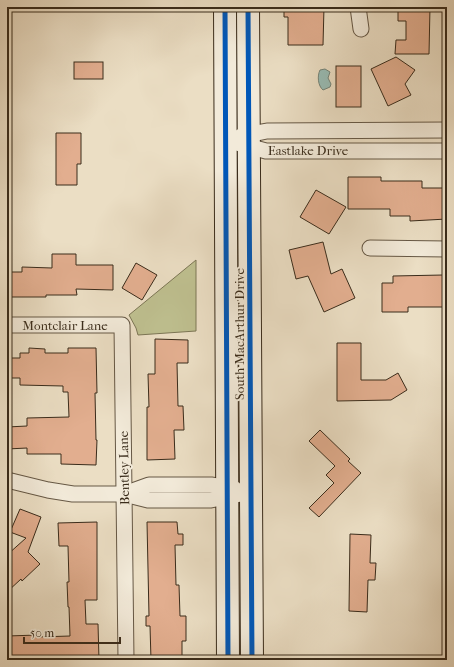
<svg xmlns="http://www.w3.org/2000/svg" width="454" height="667" font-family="'IM FELL French Canon',serif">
  <rect width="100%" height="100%" fill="#ebdec4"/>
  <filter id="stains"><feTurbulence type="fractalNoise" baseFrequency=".005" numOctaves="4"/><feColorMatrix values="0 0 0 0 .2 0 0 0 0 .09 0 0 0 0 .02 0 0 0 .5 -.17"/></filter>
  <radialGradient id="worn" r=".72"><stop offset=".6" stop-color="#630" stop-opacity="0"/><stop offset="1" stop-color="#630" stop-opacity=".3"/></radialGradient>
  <path fill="#bebf8f" stroke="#7c7655" d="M 196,260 L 196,331 L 138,335 L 136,328 L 129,315 Z"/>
  <path fill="#98bcb5" stroke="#728277" d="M 325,69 L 330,72 L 328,78 L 331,84 L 330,87 L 323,90 C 318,86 317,76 320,70 Z"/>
  <g fill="#e2ae8f" stroke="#3a2c1b">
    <path d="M 284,7 L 324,7 L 323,45 L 288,45 L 288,17 L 284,17 Z"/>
    <path d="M 398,7 L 430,7 L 429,54 L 395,54 L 396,40 L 406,40 L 406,21 L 398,21 Z"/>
    <path d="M 396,57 L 415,70 L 405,84 L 411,95 L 388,106 L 371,69 Z"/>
    <rect x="74" y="62" width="29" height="17"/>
    <rect x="336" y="66" width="25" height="41"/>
    <path d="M 56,133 L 81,133 L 81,164 L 77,164 L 77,185 L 56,185 Z"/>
    <path d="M 348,177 L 381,177 L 381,181 L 422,181 L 422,188 L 447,188 L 447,219 L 410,221 L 410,216 L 390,216 L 390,209 L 348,209 Z"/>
    <path d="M 316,190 L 346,207 L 329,234 L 300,217 Z"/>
    <path d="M 323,242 L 331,274 L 342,269 L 355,298 L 324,312 L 308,276 L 296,279 L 289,250 Z"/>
    <path d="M 52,254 L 76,254 L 76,265 L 113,265 L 113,290 L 76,289 L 77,295 L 46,295 L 46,297 L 7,297 L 7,272 L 22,272 L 22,267 L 52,268 Z"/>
    <path d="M 136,263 L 157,275 L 142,300 L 122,288 Z"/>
    <path d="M 443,275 L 443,277 L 447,277 L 447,307 L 408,307 L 408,312 L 382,312 L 382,283 L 393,283 L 393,276 Z"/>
    <path d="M 155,339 L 188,340 L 188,363 L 177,363 L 178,406 L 183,406 L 184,430 L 174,430 L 175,459 L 147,460 L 147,407 L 149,407 L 148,374 L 155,374 Z"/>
    <path d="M 337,343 L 361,343 L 361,380 L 386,380 L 398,373 L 407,390 L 391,400 L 337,401 Z"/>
    <path d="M 29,348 L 45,349 L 45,353 L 68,353 L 68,348 L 96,348 L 97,393 L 95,393 L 96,440 L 97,440 L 96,465 L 61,464 L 61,454 L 27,454 L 27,448 L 7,449 L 7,427 L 27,426 L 27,418 L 69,417 L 68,392 L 63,392 L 63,386 L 20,385 L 20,378 L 7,378 L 7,358 L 20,358 L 20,353 L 29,353 Z"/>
    <path d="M 320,430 L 350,459 L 348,461 L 361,473 L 319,517 L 309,508 L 334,483 L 326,475 L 335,466 L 309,441 Z"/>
    <path d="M 20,509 L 41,517 L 28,552 L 40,564 L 22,581 L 21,579 L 7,592 L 7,555 L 26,538 L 10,532 Z"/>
    <path d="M 97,522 L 97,600 L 85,600 L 86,624 L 98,624 L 99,660 L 7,660 L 7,636 L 38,635 L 38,637 L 70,636 L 69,607 L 68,607 L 67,582 L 69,582 L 68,546 L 59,546 L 58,523 Z"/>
    <path d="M 147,522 L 177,522 L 178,534 L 183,534 L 183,545 L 175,545 L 176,585 L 179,585 L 180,616 L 186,616 L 186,641 L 182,641 L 182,660 L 151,660 L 150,626 L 146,626 L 146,616 L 149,616 Z"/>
    <path d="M 350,534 L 371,535 L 370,563 L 376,563 L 375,580 L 368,580 L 367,612 L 349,611 Z"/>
  </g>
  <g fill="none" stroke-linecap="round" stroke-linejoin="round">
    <g stroke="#665845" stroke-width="17">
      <g id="street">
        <path d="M 358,7 L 361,29"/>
        <path d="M 241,136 L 267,131 L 447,130"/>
        <path d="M 226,140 L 266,151 L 447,151"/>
        <path d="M 370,248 L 447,249"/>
        <path d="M 7,325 L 122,325 L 126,660"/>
        <path d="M 7,480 L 48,490 L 73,494 L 124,494 L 148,500 L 211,500 L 251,492"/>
        <path d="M 124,494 L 149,485 L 211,485 L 235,489"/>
      </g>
    </g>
    <g stroke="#3a2c1b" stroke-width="24">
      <g id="secondary">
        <path d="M 225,7 L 228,660"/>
        <path d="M 248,7 L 252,660"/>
      </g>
    </g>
    <use href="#street" stroke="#f2ead9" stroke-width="15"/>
    <use href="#secondary" stroke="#f2ead9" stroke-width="22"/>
    <g stroke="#f2ead9" stroke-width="8">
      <g id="cycleway">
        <path d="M 225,7 L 228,660"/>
        <path d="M 248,7 L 252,660"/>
      </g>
    </g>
    <use href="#cycleway" stroke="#0057b8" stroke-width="5"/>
  </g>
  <g text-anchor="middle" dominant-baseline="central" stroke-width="4" stroke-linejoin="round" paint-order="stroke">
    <g font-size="13" fill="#3a2c1b" stroke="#f2ead9">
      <text x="308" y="150">Eastlake Drive</text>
      <text x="65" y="325">Montclair Lane</text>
      <text transform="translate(239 334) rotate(-90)">South MacArthur Drive</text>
      <text transform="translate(124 468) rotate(-91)">Bentley Lane</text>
    </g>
  </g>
  <rect width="454" height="667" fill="none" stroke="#ebdec4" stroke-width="24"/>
  <rect x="8" y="8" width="438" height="651" fill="none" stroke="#3a2c1b" stroke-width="2"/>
  <rect x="12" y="12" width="430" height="643" fill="none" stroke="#3a2c1b"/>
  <path d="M24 637v6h96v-6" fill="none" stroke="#3a2c1b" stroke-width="2"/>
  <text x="30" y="637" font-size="12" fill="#3a2c1b" stroke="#f2ead9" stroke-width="3" paint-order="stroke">50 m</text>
  <rect width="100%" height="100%" filter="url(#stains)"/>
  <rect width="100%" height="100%" fill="url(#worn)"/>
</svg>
